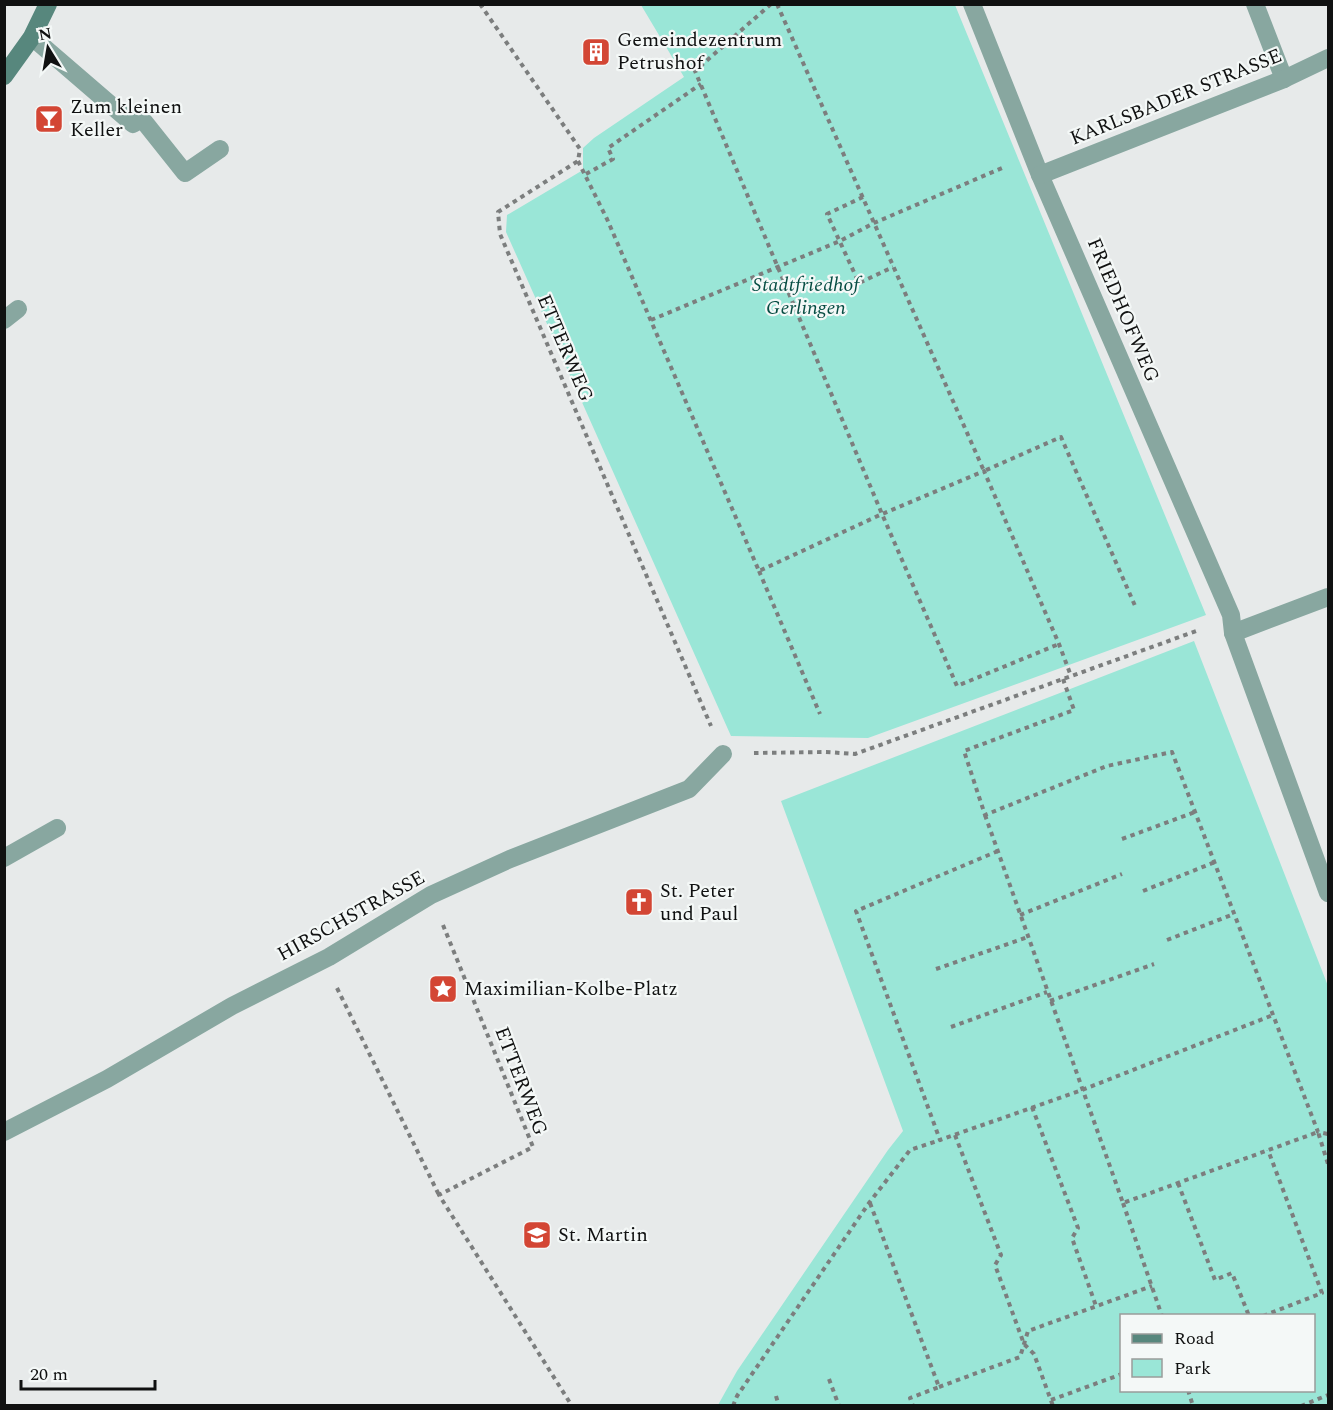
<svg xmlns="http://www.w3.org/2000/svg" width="1333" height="1410" font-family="Spectral,serif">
  <rect width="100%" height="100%" fill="#e7eaea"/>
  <g fill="#9ae6d7" fill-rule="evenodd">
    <path d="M 641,5 L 955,5 L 1206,615 L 868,738 L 731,736 L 506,232 L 507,215 L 583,170 L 583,148 L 594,138 L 684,77 Z"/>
    <path d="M 1194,641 L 1328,986 L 1328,1405 L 718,1405 L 737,1371 L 888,1150 L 903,1131 L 781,801 ZM 1122,1316 L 1314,1316 L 1314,1390 L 1122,1390 Z"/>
  </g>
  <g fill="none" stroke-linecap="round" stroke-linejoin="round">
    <g stroke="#7c7e7e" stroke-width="4" stroke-dasharray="4.5 4.5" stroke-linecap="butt">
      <path d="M 480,4 L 580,149 L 578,161 L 498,212 L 500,234 L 711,726"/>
      <path d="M 771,4 L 695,71 L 882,514 L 957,686 L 1059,644"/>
      <path d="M 777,4 L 984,471 L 1061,437 L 1136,608"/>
      <path d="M 578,161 L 607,219 L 759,571 L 882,514 L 984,471 L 1059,644 L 1071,676"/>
      <path d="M 586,174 L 613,159 L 608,148 L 701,84"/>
      <path d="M 863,197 L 827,214 L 859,283 L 893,267"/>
      <path d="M 651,320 L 840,241 L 874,223 L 1002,168"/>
      <path d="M 759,571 L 820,714"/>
      <path d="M 1063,679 L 1074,710 L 964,751 L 985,815 L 1107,766 L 1172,752 L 1318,1132 L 1328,1134"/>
      <path d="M 754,753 L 826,752 L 855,754 L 1199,630"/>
      <path d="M 985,815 L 1123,1203 L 1318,1132 L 1328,1164"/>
      <path d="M 1122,839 L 1195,812"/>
      <path d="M 998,851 L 856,911 L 940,1140 L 1082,1090 L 1273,1015"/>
      <path d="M 1143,891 L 1215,862"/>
      <path d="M 1020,915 L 1122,874"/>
      <path d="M 443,925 L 533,1147 L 439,1195 L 572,1406"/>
      <path d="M 1167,940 L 1234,914"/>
      <path d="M 936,969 L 1028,937"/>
      <path d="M 337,988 L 439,1195"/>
      <path d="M 1050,1001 L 1154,964"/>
      <path d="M 951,1027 L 1047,992"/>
      <path d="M 1032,1107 L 1078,1228 L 1072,1238 L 1096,1306"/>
      <path d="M 955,1135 L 1001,1255 L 995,1265 L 1024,1344 L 1034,1354 L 1053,1406"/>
      <path d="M 1178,1183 L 1215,1280 L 1232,1273 L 1249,1316"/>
      <path d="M 870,1203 L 939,1387 L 910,1398 L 913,1406"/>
      <path d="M 1123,1203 L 1162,1316"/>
      <path d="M 1263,1316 L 1322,1293 L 1268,1150"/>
      <path d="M 829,1379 L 839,1406"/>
      <path d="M 939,1387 L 1020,1357 L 1028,1331 L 1152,1286"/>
      <path d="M 1188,1390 L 1193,1406"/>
      <path d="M 776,1396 L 779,1406"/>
      <path d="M 1051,1400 L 1122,1374"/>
      <path d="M 733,1406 L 737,1396 L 869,1203 L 910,1150 L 940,1140"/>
      <path d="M 1301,1406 L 1328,1395"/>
    </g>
    <g stroke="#88a7a0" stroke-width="18">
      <path d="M 32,37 L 133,124 L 142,119 L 185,173 L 220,149"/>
      <path d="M 4,320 L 18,309"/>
      <path d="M 1233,633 L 1328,597"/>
    </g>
    <g stroke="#88a7a0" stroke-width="18">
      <path d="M 972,4 L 1040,175 L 1231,615 L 1233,633 L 1328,893"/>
      <path d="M 1255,4 L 1284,79"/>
      <path d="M 1040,175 L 1284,79 L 1328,58"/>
      <path d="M 4,858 L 57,828"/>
      <path d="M 4,1132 L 107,1079 L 232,1006 L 329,957 L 431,895 L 510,859 L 689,789 L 723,754"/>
    </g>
    <path stroke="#57877d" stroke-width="18" d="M 4,76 L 32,37 L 48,4"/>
  </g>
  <defs>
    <g id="building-square" transform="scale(1.5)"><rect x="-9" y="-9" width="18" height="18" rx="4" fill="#d34634" stroke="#f4f8f7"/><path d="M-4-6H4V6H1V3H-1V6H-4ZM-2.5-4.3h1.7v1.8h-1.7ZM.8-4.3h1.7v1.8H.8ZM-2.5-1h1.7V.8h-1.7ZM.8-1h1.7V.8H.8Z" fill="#fff"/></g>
    <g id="bar-square" transform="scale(1.5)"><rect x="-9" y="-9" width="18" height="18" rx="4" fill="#d34634" stroke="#f4f8f7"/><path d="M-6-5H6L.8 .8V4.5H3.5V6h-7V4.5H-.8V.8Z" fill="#fff"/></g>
    <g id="church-square" transform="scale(1.5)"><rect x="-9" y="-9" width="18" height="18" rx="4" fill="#d34634" stroke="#f4f8f7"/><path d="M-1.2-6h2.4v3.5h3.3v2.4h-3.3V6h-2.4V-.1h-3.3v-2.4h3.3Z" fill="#fff"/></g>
    <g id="sight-square" transform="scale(1.5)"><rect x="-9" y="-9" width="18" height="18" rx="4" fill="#d34634" stroke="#f4f8f7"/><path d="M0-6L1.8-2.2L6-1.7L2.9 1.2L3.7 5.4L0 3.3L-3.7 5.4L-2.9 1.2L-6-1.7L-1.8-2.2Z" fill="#fff"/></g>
    <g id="school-square" transform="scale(1.5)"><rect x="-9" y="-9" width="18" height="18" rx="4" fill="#d34634" stroke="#f4f8f7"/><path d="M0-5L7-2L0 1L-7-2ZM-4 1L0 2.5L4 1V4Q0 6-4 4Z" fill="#fff"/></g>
  </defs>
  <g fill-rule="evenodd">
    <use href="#building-square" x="596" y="52"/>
    <use href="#bar-square" x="49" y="119"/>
    <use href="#church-square" x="639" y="902"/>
    <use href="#sight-square" x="443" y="989"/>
    <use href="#school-square" x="537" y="1235"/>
  </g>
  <g text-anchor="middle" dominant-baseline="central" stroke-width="4.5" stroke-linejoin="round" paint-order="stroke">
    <g font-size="20" fill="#101111" stroke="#f4f8f7" text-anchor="start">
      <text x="617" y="40">Gemeindezentrum<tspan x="617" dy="23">Petrushof</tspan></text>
      <text x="70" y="107">Zum kleinen<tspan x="70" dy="23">Keller</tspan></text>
      <text x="660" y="891">St. Peter<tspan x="660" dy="23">und Paul</tspan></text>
      <text x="464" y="989">Maximilian-Kolbe-Platz</text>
      <text x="558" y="1235">St. Martin</text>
    </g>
    <g font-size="20" fill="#101111" stroke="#f4f8f7">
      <text transform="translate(1176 97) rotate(-22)">KARLSBADER STRASSE</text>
      <text transform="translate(1123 310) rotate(67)">FRIEDHOFWEG</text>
      <text transform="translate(565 348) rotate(67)">ETTERWEG</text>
      <text transform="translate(351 916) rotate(-29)">HIRSCHSTRASSE</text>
      <text transform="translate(521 1081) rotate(69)">ETTERWEG</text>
    </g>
    <g font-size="20" font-style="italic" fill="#064d43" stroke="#f4f8f7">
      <text x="806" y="285">Stadtfriedhof<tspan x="806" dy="23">Gerlingen</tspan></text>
    </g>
  </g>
  <rect width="1333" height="1410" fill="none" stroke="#101111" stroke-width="12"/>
  <rect x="1120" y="1314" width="195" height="78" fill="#f4f8f7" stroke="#999c9b" stroke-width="1.5"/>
  <rect x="1132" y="1334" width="30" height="9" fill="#57877d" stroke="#999c9b" stroke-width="1.5"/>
  <text x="1174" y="1344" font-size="18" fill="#101111">Road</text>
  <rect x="1132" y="1359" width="30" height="18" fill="#9ae6d7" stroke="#999c9b" stroke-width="1.5"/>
  <text x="1174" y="1374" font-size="18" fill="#101111">Park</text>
  <g transform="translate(48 48) rotate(349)" stroke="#f4f8f7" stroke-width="4.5" paint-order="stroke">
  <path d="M0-4.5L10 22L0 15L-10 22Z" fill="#101111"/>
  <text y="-9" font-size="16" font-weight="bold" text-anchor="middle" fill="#101111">N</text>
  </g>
  <path d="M21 1380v9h134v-9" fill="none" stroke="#101111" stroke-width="3"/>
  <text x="30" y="1380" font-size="18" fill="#101111" stroke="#f4f8f7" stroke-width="4.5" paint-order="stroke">20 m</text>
</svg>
